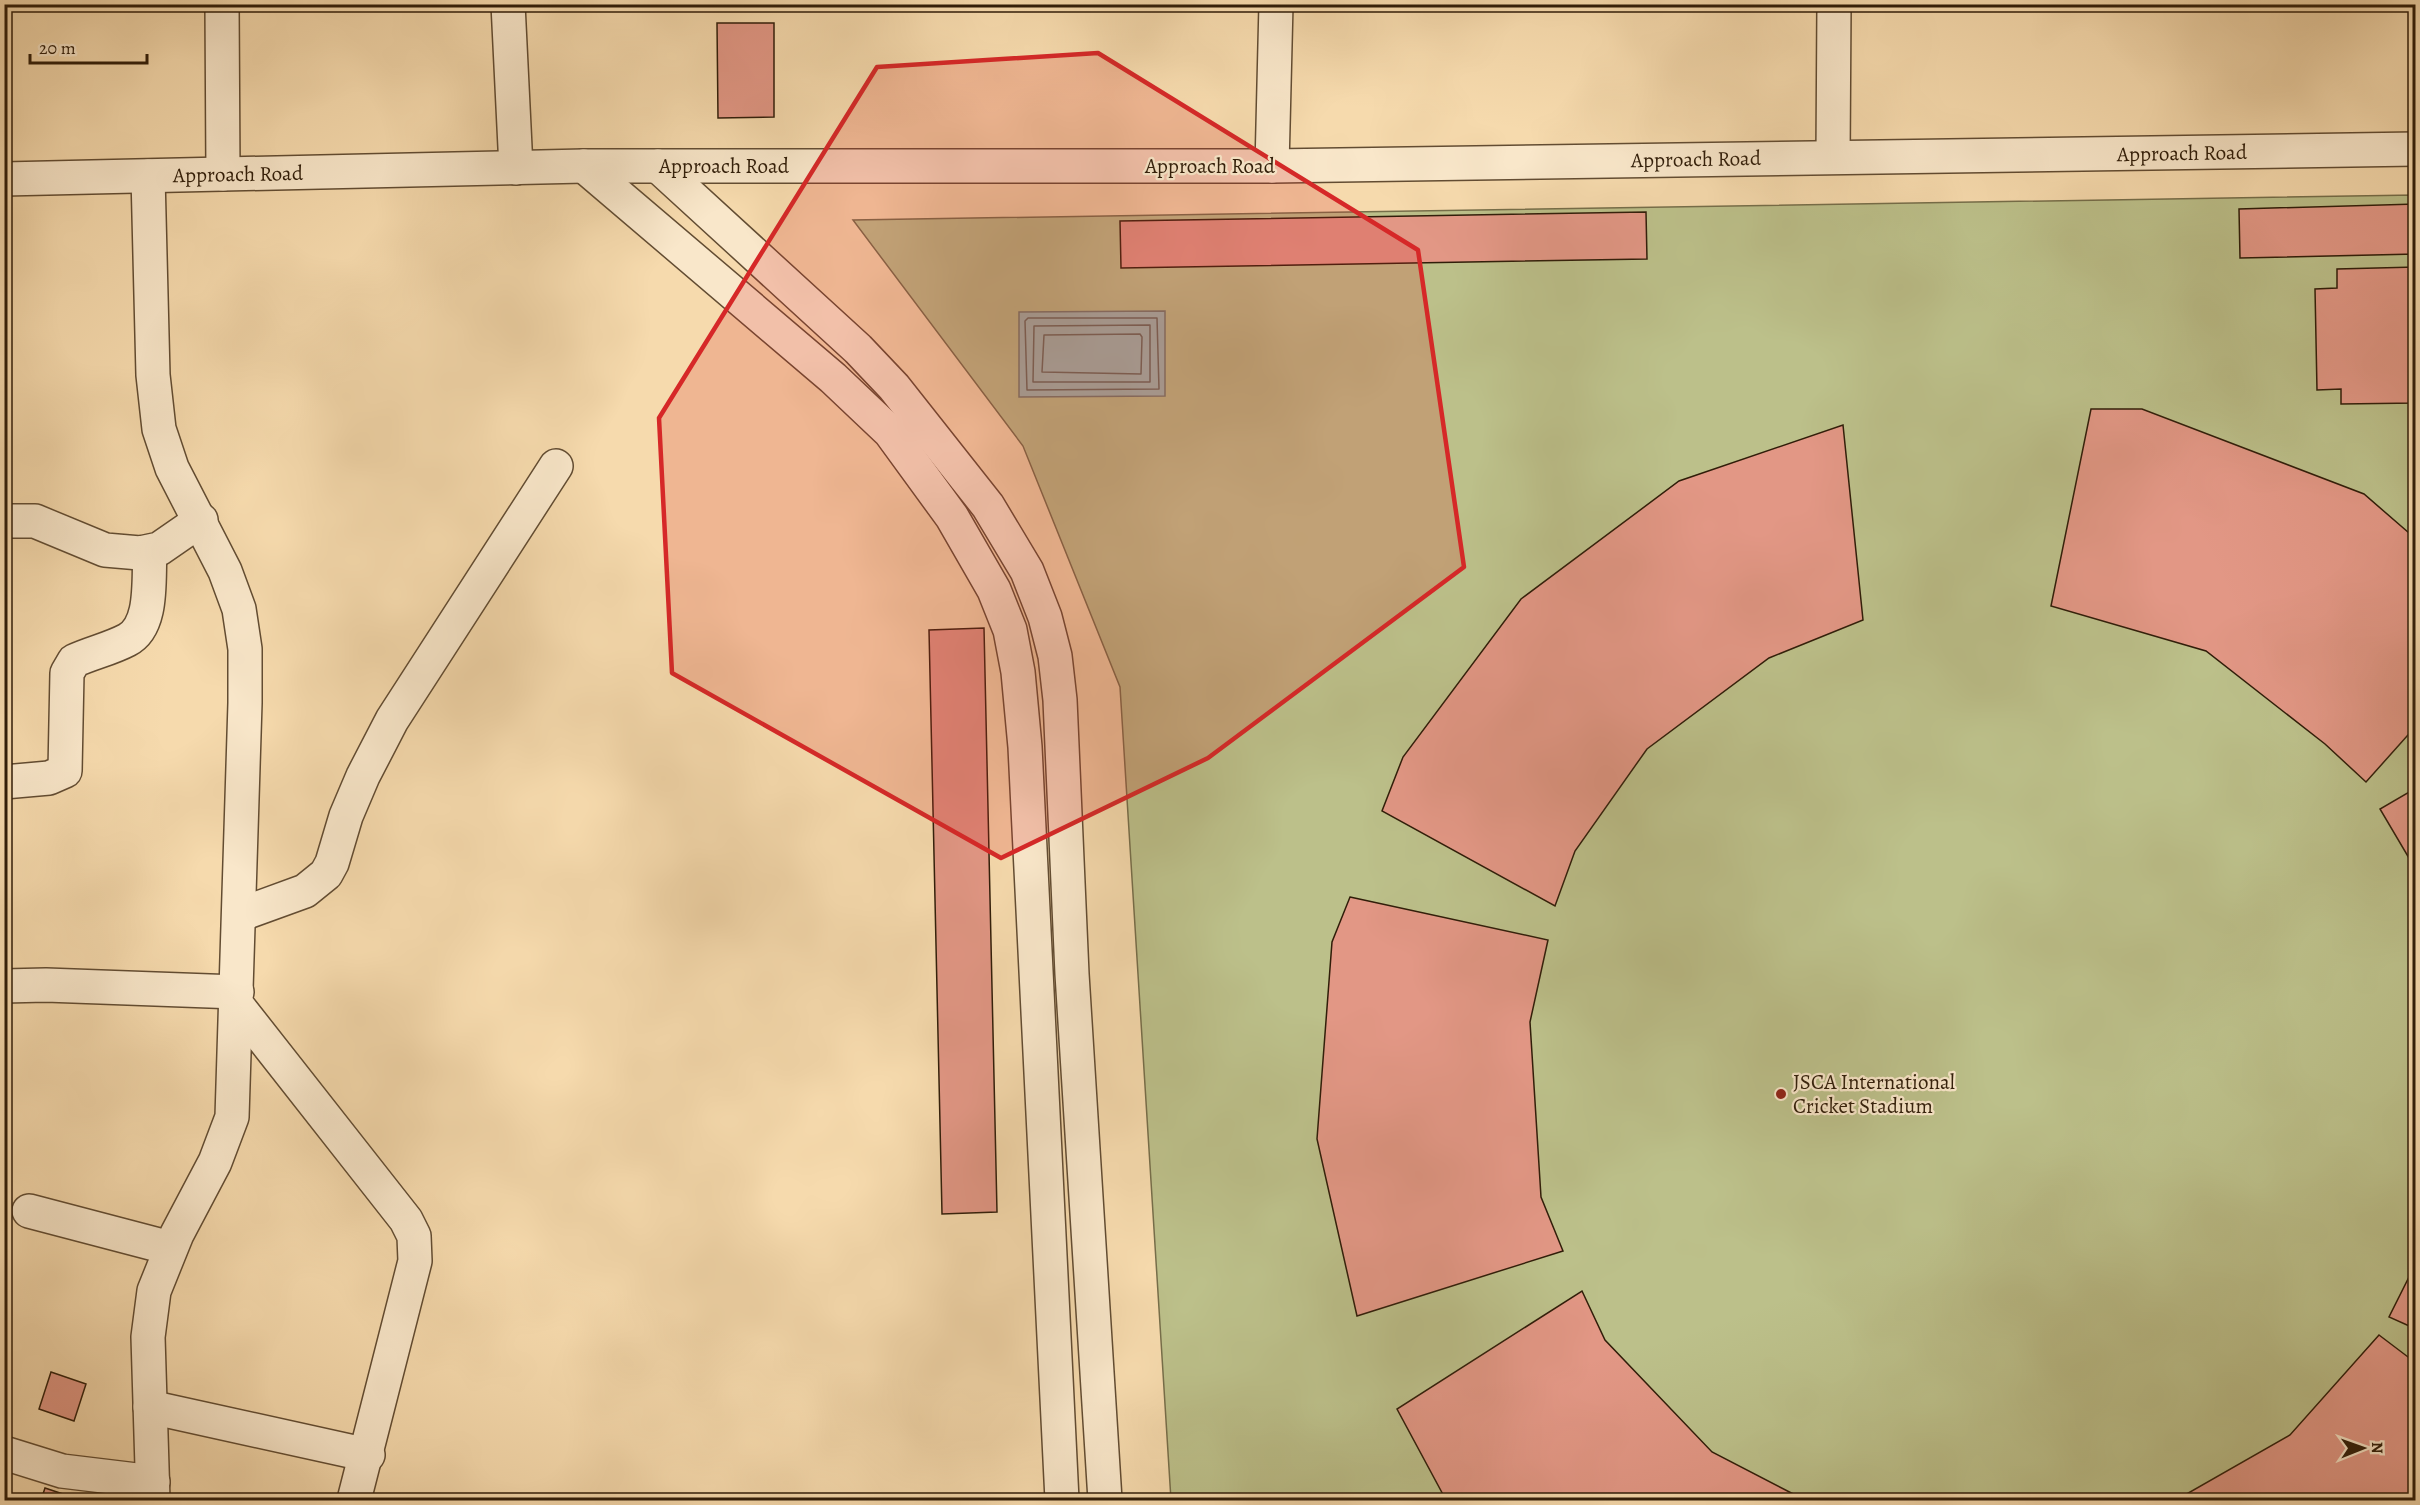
<svg xmlns="http://www.w3.org/2000/svg" width="2420" height="1505" font-family="Alegreya,serif">
  <rect width="100%" height="100%" fill="#f6daad"/>
  <filter id="stains"><feTurbulence type="fractalNoise" baseFrequency=".00333" numOctaves="4"/><feColorMatrix values="0 0 0 0 .2 0 0 0 0 .09 0 0 0 0 .02 0 0 0 .5 -.17"/></filter>
  <radialGradient id="worn" r=".72"><stop offset=".6" stop-color="#630" stop-opacity="0"/><stop offset="1" stop-color="#630" stop-opacity=".3"/></radialGradient>
  <path fill="#bcc08a" stroke="#766e4a" stroke-width="1.5" d="M 2415,195 L 2415,1500 L 1171,1500 L 1120,687 L 1023,446 L 853,220 Z"/>
  <path fill="#9eb9b1" stroke="#727b6e" stroke-width="1.5" d="M 1165,311 L 1165,396 L 1019,397 L 1019,312 Z"/>
  <g fill="none" stroke-linecap="round" stroke-linejoin="round">
    <g stroke="#676b5d" stroke-width="1.5">
      <path d="M 1028,318 L 1157,318 L 1159,389 L 1027,390 L 1025,321 Z"/>
      <path d="M 1150,325 L 1150,382 L 1033,382 L 1034,326 Z"/>
      <path d="M 1140,334 L 1142,337 L 1141,374 L 1042,372 L 1044,335 Z"/>
    </g>
  </g>
  <g fill="#e29785" stroke="#301d09" stroke-width="1.5">
    <path d="M 717,23 L 774,23 L 774,117 L 718,118 Z"/>
    <path d="M 2416,204 L 2416,254 L 2240,258 L 2239,209 Z"/>
    <path d="M 1646,212 L 1647,259 L 1121,268 L 1120,221 Z"/>
    <path d="M 2416,267 L 2416,403 L 2341,404 L 2341,389 L 2317,390 L 2315,289 L 2337,288 L 2337,269 Z"/>
    <path d="M 2091,409 L 2142,409 L 2364,494 L 2416,539 L 2416,726 L 2366,782 L 2325,744 L 2206,651 L 2051,606 Z"/>
    <path d="M 1843,425 L 1863,620 L 1769,658 L 1647,749 L 1575,851 L 1555,906 L 1382,811 L 1403,757 L 1521,599 L 1679,481 Z"/>
    <path d="M 984,628 L 997,1212 L 942,1214 L 929,630 Z"/>
    <path d="M 2416,788 L 2416,870 L 2380,809 Z"/>
    <path d="M 1350,897 L 1548,940 L 1530,1022 L 1541,1197 L 1563,1251 L 1357,1316 L 1317,1139 L 1332,942 Z"/>
    <path d="M 2416,1263 L 2416,1329 L 2389,1317 Z"/>
    <path d="M 1582,1291 L 1605,1340 L 1712,1452 L 1805,1500 L 1446,1500 L 1397,1409 Z"/>
    <path d="M 2379,1335 L 2416,1363 L 2416,1500 L 2176,1500 L 2290,1435 Z"/>
    <path d="M 51,1372 L 86,1384 L 74,1421 L 39,1409 Z"/>
    <path d="M 45,1488 L 81,1500 L 41,1500 Z"/>
  </g>
  <g fill="none" stroke-linecap="round" stroke-linejoin="round">
    <g stroke="#624c32" stroke-width="36">
      <g id="minor">
        <path d="M 222,4 L 223,174"/>
        <path d="M 508,4 L 516,168"/>
        <path d="M 1833,157 L 1834,4"/>
        <path d="M 584,166 L 833,378 L 890,432 L 952,517 L 994,590 L 1010,630 L 1018,672 L 1025,747 L 1062,1500"/>
        <path d="M 658,166 L 858,349 L 894,387 L 988,506 L 1027,571 L 1045,617 L 1055,656 L 1060,700 L 1072,974 L 1105,1500"/>
        <path d="M 1272,166 L 1276,4"/>
        <path d="M 148,176 L 153,375 L 159,429 L 172,468 L 225,571 L 239,609 L 245,649 L 245,703 L 232,1117 L 215,1162 L 177,1234 L 154,1291 L 148,1337 L 153,1500"/>
        <path d="M 4,179 L 584,166 L 1272,166 L 2416,149"/>
        <path d="M 4,521 L 35,521 L 105,550 L 140,553 L 159,549 L 201,520"/>
        <path d="M 4,782 L 49,778 L 65,771 L 67,673 L 74,661 C 91,653 110,649 127,640 C 154,626 148,578 150,552"/>
        <path d="M 239,915 L 305,891 L 326,874 L 332,863 L 346,816 L 363,776 L 392,720 L 556,466"/>
        <path d="M 4,986 L 46,985 L 237,992"/>
        <path d="M 237,1005 L 406,1220 L 414,1236 L 415,1261 L 354,1500"/>
        <path d="M 29,1211 L 170,1248"/>
        <path d="M 150,1407 L 368,1455"/>
        <path d="M 4,1453 L 62,1471 L 153,1482"/>
      </g>
    </g>
    <use href="#minor" stroke="#f9e7ca" stroke-width="33"/>
  </g>
  <path fill="#d62828" fill-opacity="0.2" stroke="#d62828" stroke-width="4.5" stroke-linejoin="round" d="M 1098,53 L 1418,250 L 1464,567 L 1208,758 L 1001,858 L 672,673 L 659,418 L 877,67 Z"/>
  <circle fill="#8f2418" stroke="#f9e7ca" stroke-width="2" cx="1781" cy="1094" r="6"/>
  <g text-anchor="middle" dominant-baseline="central" stroke-width="4.5" stroke-linejoin="round" paint-order="stroke">
    <g font-size="21" fill="#301d09" stroke="#f9e7ca">
      <text transform="translate(2182 153) rotate(-1)">Approach Road</text>
      <text transform="translate(1696 159) rotate(-1)">Approach Road</text>
      <text x="724" y="166">Approach Road</text>
      <text x="1210" y="166">Approach Road</text>
      <text transform="translate(238 174) rotate(-1)">Approach Road</text>
    </g>
    <g font-size="21" fill="#301d09" stroke="#f9e7ca" text-anchor="start">
      <text x="1793" y="1082">JSCA International<tspan x="1793" dy="24">Cricket Stadium</tspan></text>
    </g>
  </g>
  <rect width="2420" height="1505" fill="none" stroke="#f6daad" stroke-width="24"/>
  <rect x="6" y="6" width="2408" height="1493" fill="none" stroke="#301d09" stroke-width="3"/>
  <rect x="12" y="12" width="2396" height="1481" fill="none" stroke="#301d09" stroke-width="1.5"/>
  <g transform="translate(2363 1448) rotate(89)" stroke="#f9e7ca" stroke-width="4.5" paint-order="stroke">
  <path d="M0-4.5L10 22L0 15L-10 22Z" fill="#301d09"/>
  <text y="-9" font-size="16" font-weight="bold" text-anchor="middle" fill="#301d09">N</text>
  </g>
  <path d="M30 54v9h117v-9" fill="none" stroke="#301d09" stroke-width="3"/>
  <text x="39" y="54" font-size="18" fill="#301d09" stroke="#f9e7ca" stroke-width="4.5" paint-order="stroke">20 m</text>
  <rect width="100%" height="100%" filter="url(#stains)"/>
  <rect width="100%" height="100%" fill="url(#worn)"/>
</svg>
